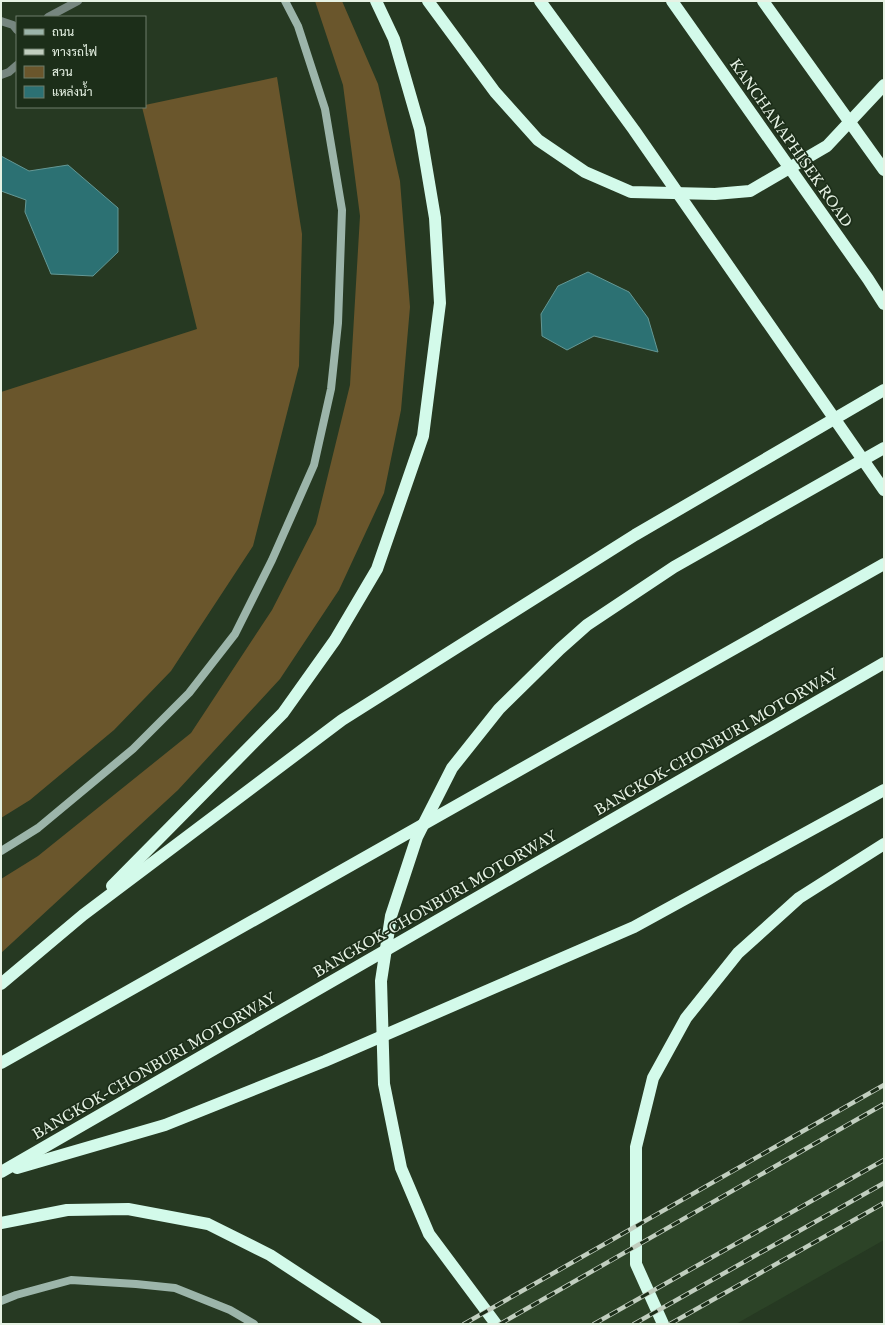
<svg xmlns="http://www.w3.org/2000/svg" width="885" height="1325" font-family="'Libre Baskerville',Sarabun,serif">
  <rect width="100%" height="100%" fill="#263922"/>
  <path fill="#2c4327" d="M 884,1086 L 884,1240 L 736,1324 L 466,1324 Z"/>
  <g fill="#6a562c">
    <path d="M 315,1 L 342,1 L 378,84 L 400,181 L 410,307 L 401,410 L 384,493 L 339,590 L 280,679 L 178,790 L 1,953 L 1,879 L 38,856 L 191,733 L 272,610 L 316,524 L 350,385 L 360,216 L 343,85 Z"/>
    <path d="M 277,77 L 302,234 L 299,366 L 253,546 L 171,671 L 114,730 L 30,800 L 1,818 L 1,392 L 197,329 L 142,107 L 145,107 L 145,105 Z"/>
  </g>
  <g fill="#2c7173" stroke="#649895">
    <path d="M 1,156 L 29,171 L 68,165 L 118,208 L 118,252 L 93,276 L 51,274 L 25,212 L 26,200 L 1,191 Z"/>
    <path d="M 588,272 L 629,292 L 648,318 L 658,352 L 594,336 L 567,350 L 542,336 L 541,314 L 558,286 Z"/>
  </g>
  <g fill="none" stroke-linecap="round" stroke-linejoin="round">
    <g stroke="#76867f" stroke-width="8">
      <path d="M 48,17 L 78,1"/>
      <path d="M 1,21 L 13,25 L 17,30"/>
      <path d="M 1,75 L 9,72 L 17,65"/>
    </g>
    <g stroke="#9cb5aa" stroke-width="8">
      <path d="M 1,851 L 38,828 L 133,749 L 189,693 L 235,634 L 272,560 L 314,465 L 331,389 L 338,323 L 342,210 L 325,109 L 298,26 L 285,1"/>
      <path d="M 1,1301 L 16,1295 L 71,1280 L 136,1284 L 175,1288 L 230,1310 L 254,1324"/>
    </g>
    <g stroke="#d3faea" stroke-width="12">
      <path d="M 428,1 L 495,92 L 538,140 L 585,172 L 631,192 L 715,194 L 750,191 L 827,146 L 884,85"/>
      <path d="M 540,1 L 634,130 L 884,490"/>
      <path d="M 672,1 L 868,279 L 884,304"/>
      <path d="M 763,1 L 884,170"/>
      <path d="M 112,886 L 283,713 L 335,640 L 377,569 L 423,436 L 440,303 L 435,218 L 420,129 L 394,39 L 376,1"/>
      <path d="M 1,984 L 83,915 L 342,720 L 635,535 L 884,390"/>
      <path d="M 1,1063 L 884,564"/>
      <path d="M 17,1168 L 165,1125 L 325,1061 L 634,927 L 884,790"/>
      <path d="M 1,1172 L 884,663"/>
      <path d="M 1,1223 L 67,1210 L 128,1209 L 208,1224 L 270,1255 L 375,1324"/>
      <path d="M 496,1324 L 429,1234 L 401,1168 L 384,1084 L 381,981 L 391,916 L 417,837 L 452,768 L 499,709 L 560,649 L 587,625 L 674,567 L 884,448"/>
      <path d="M 663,1324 L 636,1264 L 636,1147 L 653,1078 L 686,1018 L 738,953 L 799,898 L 884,844"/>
    </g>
    <g stroke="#c1cebf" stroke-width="4.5">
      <g id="rail">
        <path d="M 464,1324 L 884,1085"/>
        <path d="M 500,1324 L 884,1104"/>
        <path d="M 594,1324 L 884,1160"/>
        <path d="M 634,1324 L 884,1183"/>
        <path d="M 670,1324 L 884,1203"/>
      </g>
    </g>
    <use href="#rail" stroke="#1c2e19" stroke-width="3" stroke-dasharray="9" stroke-linecap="butt"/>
  </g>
  <g text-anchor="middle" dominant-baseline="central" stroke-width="3.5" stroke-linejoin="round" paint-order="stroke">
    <g font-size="14" fill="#e6f2e4" stroke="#1c2e19">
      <text transform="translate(791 143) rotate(55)">KANCHANAPHISEK ROAD</text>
      <text transform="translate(716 742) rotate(-30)">BANGKOK-CHONBURI MOTORWAY</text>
      <text transform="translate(435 904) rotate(-30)">BANGKOK-CHONBURI MOTORWAY</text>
      <text transform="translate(154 1066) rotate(-30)">BANGKOK-CHONBURI MOTORWAY</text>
    </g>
  </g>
  <rect width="885" height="1325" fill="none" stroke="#e6f2e4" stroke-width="4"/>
  <rect x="16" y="16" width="130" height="92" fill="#1c2e19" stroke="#6d7c6a"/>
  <rect x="24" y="29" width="20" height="6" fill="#9cb5aa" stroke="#6d7c6a"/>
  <text x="52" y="36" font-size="12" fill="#e6f2e4">ถนน</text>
  <rect x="24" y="49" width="20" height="6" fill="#c1cebf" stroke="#6d7c6a"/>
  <text x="52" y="56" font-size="12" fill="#e6f2e4">ทางรถไฟ</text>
  <rect x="24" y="66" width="20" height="12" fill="#6a562c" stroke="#6d7c6a"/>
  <text x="52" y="76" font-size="12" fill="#e6f2e4">สวน</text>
  <rect x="24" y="86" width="20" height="12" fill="#2c7173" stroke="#6d7c6a"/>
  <text x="52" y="96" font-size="12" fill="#e6f2e4">แหล่งน้ำ</text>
</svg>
